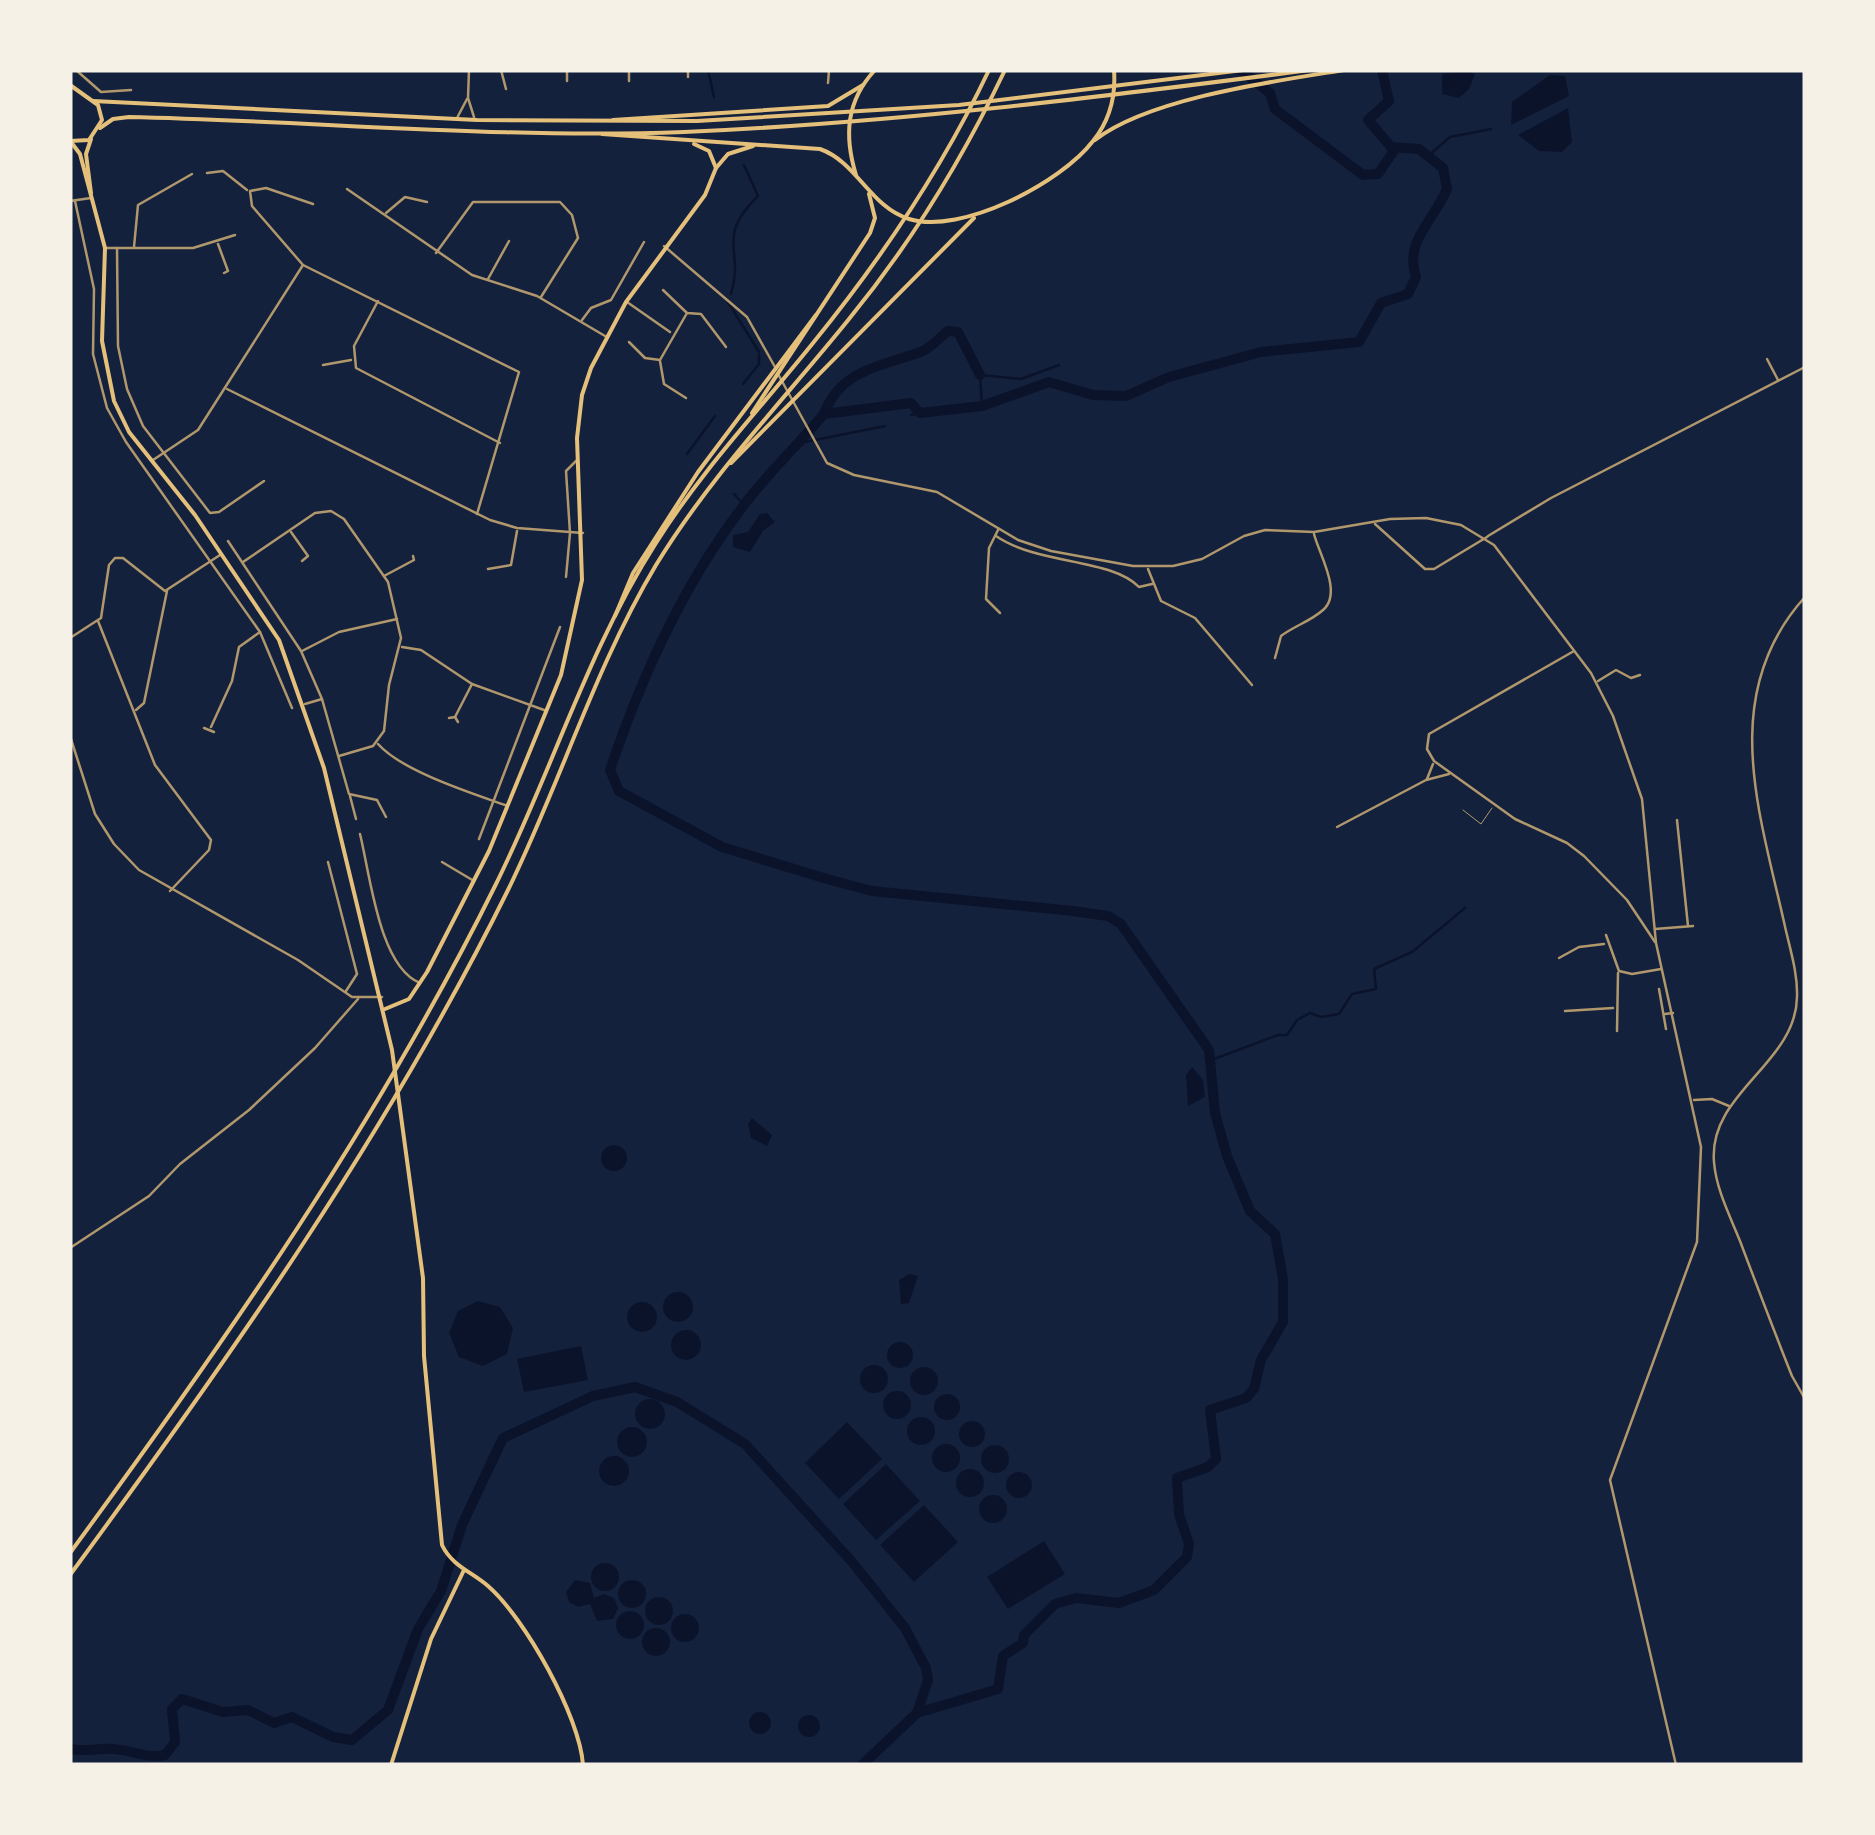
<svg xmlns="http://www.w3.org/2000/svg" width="1875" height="1835" font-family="Helvetica,sans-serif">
  <rect width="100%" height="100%" fill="#14213d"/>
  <g fill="#0b132b">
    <path d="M 1468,70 L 1475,74 L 1469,89 L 1459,98 L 1442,94 L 1442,74 Z"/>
    <path d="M 1550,75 L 1565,76 L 1569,96 L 1511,125 L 1512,102 Z"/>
    <path d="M 1568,108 L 1572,142 L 1562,152 L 1539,151 L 1518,135 Z"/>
    <path d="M 767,513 L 775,522 L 763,531 L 750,552 L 733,547 L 733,535 L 748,532 L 760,514 Z"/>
    <path d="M 1192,1067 L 1203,1080 L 1205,1097 L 1188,1106 L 1186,1075 Z"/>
    <path d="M 752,1118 L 772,1135 L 767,1146 L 751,1138 L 748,1124 Z"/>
    <circle cx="614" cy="1158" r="13"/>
    <path d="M 910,1274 L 918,1276 L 909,1303 L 901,1304 L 899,1280 Z"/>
    <circle cx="678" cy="1307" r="15"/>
    <path d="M 478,1301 L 500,1307 L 513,1328 L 507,1354 L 483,1366 L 459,1357 L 449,1333 L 458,1311 Z"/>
    <circle cx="642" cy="1317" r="15"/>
    <circle cx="686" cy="1345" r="15"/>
    <circle cx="900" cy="1355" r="13"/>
    <path d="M 581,1346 L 588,1380 L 524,1392 L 517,1359 Z"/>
    <circle cx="874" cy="1379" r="14"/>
    <circle cx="924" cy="1381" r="14"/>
    <circle cx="897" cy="1405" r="14"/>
    <circle cx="947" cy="1407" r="13"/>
    <circle cx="650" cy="1414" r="15"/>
    <circle cx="921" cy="1431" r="14"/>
    <circle cx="972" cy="1434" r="13"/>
    <path d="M 847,1422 L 882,1459 L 839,1499 L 805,1463 Z"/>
    <circle cx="632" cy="1442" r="15"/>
    <circle cx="946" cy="1458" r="14"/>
    <circle cx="995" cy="1459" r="14"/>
    <circle cx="614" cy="1471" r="15"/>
    <path d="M 886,1464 L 920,1501 L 876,1540 L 843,1504 Z"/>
    <circle cx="970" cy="1483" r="14"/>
    <circle cx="1019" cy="1485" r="13"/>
    <circle cx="993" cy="1509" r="14"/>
    <path d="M 924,1505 L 958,1542 L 914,1582 L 880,1545 Z"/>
    <path d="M 1044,1541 L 1065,1574 L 1008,1609 L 987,1577 Z"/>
    <circle cx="605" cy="1577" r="14"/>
    <circle cx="632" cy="1594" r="14"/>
    <path d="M 575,1580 L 590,1583 L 594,1598 L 604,1594 L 614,1598 L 618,1608 L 613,1619 L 597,1621 L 590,1604 L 578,1607 L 569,1602 L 566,1592 Z"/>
    <circle cx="659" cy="1611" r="14"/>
    <circle cx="630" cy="1625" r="14"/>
    <circle cx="685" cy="1628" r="14"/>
    <circle cx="656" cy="1642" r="14"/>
    <circle cx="760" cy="1723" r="11"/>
    <circle cx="809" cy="1726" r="11"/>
  </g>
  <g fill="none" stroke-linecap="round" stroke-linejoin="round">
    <g stroke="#0b132b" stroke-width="2.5">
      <path d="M 708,70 L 714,97"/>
      <path d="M 1428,156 L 1450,137 L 1491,129"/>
      <path d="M 731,294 C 745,248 714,240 758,196 L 744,165"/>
      <path d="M 728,302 L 759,352"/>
      <path d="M 743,384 L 759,364 L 759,355"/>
      <path d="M 982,406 L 980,375 L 1021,379 L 1059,365"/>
      <path d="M 911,415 L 920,413"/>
      <path d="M 800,443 L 885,426"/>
      <path d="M 687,454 L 715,416"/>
      <path d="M 734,494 L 744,505"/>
      <path d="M 1214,1059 L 1278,1035 L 1287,1035 L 1297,1020 L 1310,1013 L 1321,1017 L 1339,1014 L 1352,994 L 1376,989 L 1374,969 L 1412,952 L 1465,908"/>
    </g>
    <g stroke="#0b132b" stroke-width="10">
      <path d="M 1241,70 L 1270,93 L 1275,109 L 1363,175 L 1378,174 L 1395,149"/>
      <path d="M 824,414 C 841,368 884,366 923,351 C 932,347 940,337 948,331 L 958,332 L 980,375"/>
      <path d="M 70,1749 C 86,1752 98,1748 113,1749 C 132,1750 146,1759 165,1755 L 175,1742 L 172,1709 L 182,1699 L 223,1712 L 248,1710 L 274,1723 L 292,1717 L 333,1737 L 352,1740 L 388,1710 L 418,1629 L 441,1591 L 462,1525 L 503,1438 L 593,1396 L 635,1387 L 677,1402 L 745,1444 L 853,1563 L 905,1628 L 926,1668 L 928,1680 L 917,1713"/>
      <path d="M 862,1765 L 917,1713 L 998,1689 L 1003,1656 L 1023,1643 L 1024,1635 L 1055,1604 L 1076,1598 L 1119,1603 L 1154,1590 L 1187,1557 L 1189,1544 L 1179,1514 L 1177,1478 L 1208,1467 L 1216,1459 L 1210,1410 L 1246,1398 L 1254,1389 L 1261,1360 L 1283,1322 L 1283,1279 L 1275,1234 L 1250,1211 L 1227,1156 L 1215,1113 L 1209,1050 L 1121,924 L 1108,916 L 1073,911 L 872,891 L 827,879 L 722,847 L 619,791 L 610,770 C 641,678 684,583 744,505 C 768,473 798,445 824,414 L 911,403 L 920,413 L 982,406 L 1049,382 L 1093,395 L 1126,396 L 1169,377 L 1261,352 L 1359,342 L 1381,303 L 1408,294 L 1416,277 C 1404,241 1433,222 1447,189 L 1443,168 L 1419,149 L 1391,147 L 1368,120 L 1389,101 L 1382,70"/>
    </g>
    <path stroke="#b1986c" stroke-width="1" d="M 1463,810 L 1481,824 L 1492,808"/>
    <g stroke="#b1986c" stroke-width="2.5">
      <path d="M 76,70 L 101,92 L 131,90"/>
      <path d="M 501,70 L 506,89"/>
      <path d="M 567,70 L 567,81"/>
      <path d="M 629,70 L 629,81"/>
      <path d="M 688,70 L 688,77"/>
      <path d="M 828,83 L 829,70"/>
      <path d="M 207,173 L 223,171 L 247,190"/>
      <path d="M 347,189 L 472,275 L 537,296 L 605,336"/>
      <path d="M 70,201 L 91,198"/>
      <path d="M 75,201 L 94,289 L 93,354 L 107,408 L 126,442 L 260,632 L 292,708"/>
      <path d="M 313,204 L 266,188 L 250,191 L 252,206 L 303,265 L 519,372 L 477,514"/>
      <path d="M 386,213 L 405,197 L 427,202"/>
      <path d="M 218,244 L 228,271 L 224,273"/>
      <path d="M 134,247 L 138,205 L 192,174"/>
      <path d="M 107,248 L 193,248 L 235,235"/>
      <path d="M 117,248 L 118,346 L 127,389 L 143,426 L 210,513 L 219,512 L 264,481"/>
      <path d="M 436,253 L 473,202 L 560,202 L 572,215 L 578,238 L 541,297"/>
      <path d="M 488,279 L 509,241"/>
      <path d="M 663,290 L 687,313 L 701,314 L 726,347"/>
      <path d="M 378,301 L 354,346 L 356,368 L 500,443"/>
      <path d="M 627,302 L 670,332"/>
      <path d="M 582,320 L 591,308 L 611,300 L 644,242"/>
      <path d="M 629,342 L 645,358 L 660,360 L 687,313"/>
      <path d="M 1767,359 L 1778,380"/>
      <path d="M 660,361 L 664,384 L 686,398"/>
      <path d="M 323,365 L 351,360"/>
      <path d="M 227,389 L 490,520 L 517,528 L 583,533"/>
      <path d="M 153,460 L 198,430 L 303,265"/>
      <path d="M 1375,524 L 1425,569 L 1434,569 L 1487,537"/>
      <path d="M 998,530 L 989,548 L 986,599 L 1000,613"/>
      <path d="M 291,532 L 308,556 L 302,561"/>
      <path d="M 996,536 C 1038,565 1111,558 1139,587 L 1152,584"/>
      <path d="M 228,541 L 301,651 L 322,699 L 349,794 L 377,800 L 386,817"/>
      <path d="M 243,562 L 315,513 L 331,511 L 344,519 L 388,582 L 401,638 L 389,685 L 384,731 L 373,746 L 339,756"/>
      <path d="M 488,569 L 511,565 L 517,531"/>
      <path d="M 1148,569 L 1161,601 L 1195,618 L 1252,685"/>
      <path d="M 384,576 L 414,560 L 413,556"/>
      <path d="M 566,577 L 570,533 L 566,471 L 576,461"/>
      <path d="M 98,621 L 155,765 L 211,840 L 209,850 L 170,891"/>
      <path d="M 70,638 L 101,618 L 109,565 L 115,558 L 123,558 L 165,591 L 220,555"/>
      <path d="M 402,647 L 421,650 L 472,684 L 544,710"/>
      <path d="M 302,651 L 339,632 L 397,619"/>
      <path d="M 1574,651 L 1429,734 L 1427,749 L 1434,761 L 1515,819 L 1567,843 L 1584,856 L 1627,900 L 1655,942"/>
      <path d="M 1275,658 L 1281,636 C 1294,626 1311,621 1323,610 C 1343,593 1319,554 1314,534"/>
      <path d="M 1598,681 L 1616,670 L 1631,678 L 1640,675"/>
      <path d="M 305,704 L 322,699"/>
      <path d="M 136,710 L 144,703 L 167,591"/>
      <path d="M 455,717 L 472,684"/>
      <path d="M 449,718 L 455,717 L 458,722"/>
      <path d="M 211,727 L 232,681 L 239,647 L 260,632"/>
      <path d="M 204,728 L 214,732"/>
      <path d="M 378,744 C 402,771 471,793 505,805"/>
      <path d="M 1427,779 L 1433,764"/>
      <path d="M 350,796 L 356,819"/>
      <path d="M 1677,820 L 1688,926"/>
      <path d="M 1337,827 L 1426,780 L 1449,774"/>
      <path d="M 360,834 C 370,874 379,967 420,983"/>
      <path d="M 479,839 L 560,627"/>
      <path d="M 328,862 L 357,974 L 346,991"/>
      <path d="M 442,862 L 474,881"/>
      <path d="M 1655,929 L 1693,926"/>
      <path d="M 1606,935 L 1619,971 L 1632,974 L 1661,969"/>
      <path d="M 1559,958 L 1579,947 L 1604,944"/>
      <path d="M 1659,989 L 1666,1029"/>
      <path d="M 1565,1011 L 1613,1008"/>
      <path d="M 1665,1014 L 1673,1013"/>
      <path d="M 1617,1031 L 1618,973"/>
      <path d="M 70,1248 L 149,1196 L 180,1164 L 249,1110 L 315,1048 L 358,999"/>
    </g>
    <g stroke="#b1986c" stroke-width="2.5">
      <path d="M 469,70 L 468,98 L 474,117"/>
      <path d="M 457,118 L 467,99"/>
      <path d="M 664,246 L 747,317 L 775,367"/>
      <path d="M 778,374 L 827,463 L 854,475 L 937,492 L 1018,540 L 1051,551 L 1133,566 L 1173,566 L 1202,559 L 1244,536 L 1265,530 L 1314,532 L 1390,519 L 1426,518 L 1461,525 L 1494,545 L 1591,673 L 1613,716 L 1642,799 L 1656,943 L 1701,1147 L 1697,1242 L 1610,1480 L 1676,1765"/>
      <path d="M 1488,536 L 1551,498 L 1805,367"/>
      <path d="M 1805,597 C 1718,693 1759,811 1784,922 C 1789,946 1798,972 1797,997 C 1796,1064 1708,1093 1714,1162 C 1716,1189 1730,1216 1740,1241 C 1757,1286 1774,1331 1792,1376 L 1805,1399"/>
      <path d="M 70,736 L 95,814 L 114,844 L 139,870 L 298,960 L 352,997 L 382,997"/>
      <path d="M 1694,1100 L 1712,1099 L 1729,1106"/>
    </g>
    <g stroke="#e5c07b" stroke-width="4">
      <path d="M 71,142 L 80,154 L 105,248 L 102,341 L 114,401 L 129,432 L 195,515 L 279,640 L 324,768 L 392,1050 L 423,1278 L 424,1356 L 442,1545 C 452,1566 472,1572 488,1586 C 525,1618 580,1717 583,1765"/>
      <path d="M 91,193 L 86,154 L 91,139"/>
      <path d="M 385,1009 L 409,999 L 427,972 L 489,851 L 561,675 L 582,580 L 577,438 L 582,395 L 591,368 L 626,302 L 705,195 L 716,168"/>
      <path d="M 391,1765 L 431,1639 L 464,1570"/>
    </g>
    <g stroke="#e5c07b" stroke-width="4">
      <path d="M 70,85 L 98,105 L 102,120 L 89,140 L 70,141"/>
      <path d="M 93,101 L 477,120 L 697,121 L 959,105 L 1243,70"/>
      <path d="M 613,120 L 828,106 L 863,85"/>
      <path d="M 100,128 L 113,119 L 129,117 C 314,121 499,139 684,132 C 894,123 1101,97 1310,70"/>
      <path d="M 602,134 L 820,149 C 857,162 870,207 909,219 C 961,235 1061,183 1093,141 C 1110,120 1116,97 1114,70"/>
      <path d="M 1095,140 C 1149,98 1276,81 1344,70"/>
      <path d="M 694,144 L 709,151 L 716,168"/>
      <path d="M 716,168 L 728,154 L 753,146"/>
      <path d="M 856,175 C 844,136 846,101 875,70"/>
      <path d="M 752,413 L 870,233 L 875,218 L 869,194"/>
      <path d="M 731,463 L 974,218"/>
      <path d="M 615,616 L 633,573 L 698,472 L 816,315"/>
      <path d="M 70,1553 C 227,1339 377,1124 495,886 C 551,774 588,649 656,543 C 701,471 760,409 813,343 C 882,258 942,169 989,70"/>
      <path d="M 70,1575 C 231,1356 387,1135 508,890 C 560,784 595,667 656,565 C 711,475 783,401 849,319 C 912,242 962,160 1005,70"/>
    </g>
  </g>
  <rect width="1875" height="1835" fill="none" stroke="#f6f1e7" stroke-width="145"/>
</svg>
